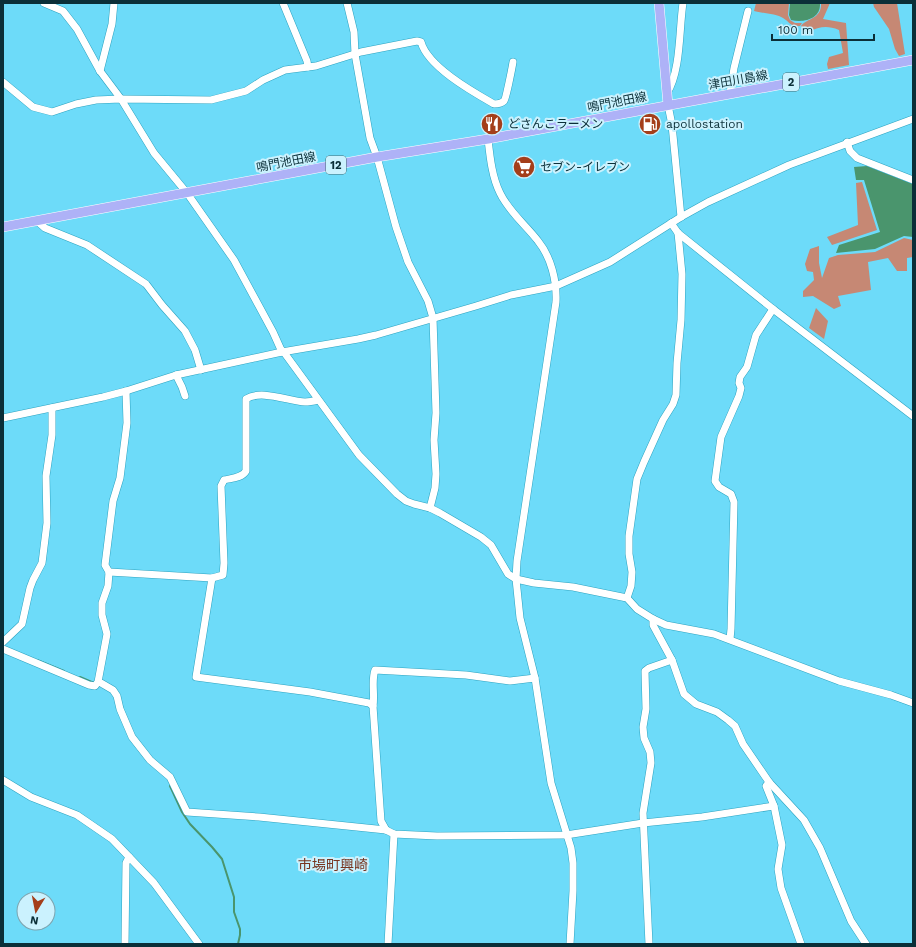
<svg xmlns="http://www.w3.org/2000/svg" width="916" height="947" font-family="'Work Sans','Noto Sans JP',sans-serif">
  <rect width="100%" height="100%" fill="#6ddbf9"/>
  <g fill="#c68874">
    <path d="M 756,3 L 789,3 L 788,15 L 790,20 L 795,23 L 802,23 L 800,26 C 790,27 790,22 783,18 C 777,14 761,13 754,11 Z"/>
    <path d="M 821,3 L 830,3 L 823,19 L 846,23 L 849,65 L 828,69 L 827,64 L 829,57 L 843,53 L 839,30 C 826,25 820,27 808,32 L 804,31 L 801,26 C 807,18 822,19 821,3 Z"/>
    <path d="M 873,3 L 897,3 L 905,54 L 899,56 L 895,49 L 889,29 L 874,7 Z"/>
    <path d="M 862,182 L 877,230 L 832,245 L 827,237 L 858,225 L 856,183 Z"/>
    <path d="M 904,238 L 913,240 L 913,257 L 907,258 L 907,271 L 897,271 L 888,258 L 868,262 L 871,290 L 838,296 L 841,306 L 834,309 L 813,296 L 803,297 L 803,291 L 814,280 L 813,272 L 807,271 L 805,264 L 810,249 L 819,246 L 819,263 L 822,278 L 829,258 L 838,255 L 875,252 Z"/>
    <path d="M 816,308 L 828,321 L 824,339 L 809,328 Z"/>
  </g>
  <g fill="#4a956d">
    <path d="M 790,3 L 820,3 C 821,19 804,23 791,20 L 789,15 Z"/>
    <path d="M 867,166 L 913,184 L 913,237 L 904,236 L 875,249 L 836,253 L 839,245 L 880,232 L 864,180 L 856,180 L 854,167 Z"/>
  </g>
  <g fill="none" stroke-linecap="round" stroke-linejoin="round">
    <g stroke="#4a956d" stroke-width="2">
      <path d="M 37,660 L 64,671"/>
      <path d="M 80,677 L 94,683"/>
      <path d="M 170,786 L 182,812 L 190,824 L 212,847 L 222,859 L 234,897 L 234,912 L 240,929 L 240,935 L 238,944"/>
    </g>
    <g stroke="#2ca3c0" stroke-width="8">
      <g id="minor">
        <path d="M 44,3 L 63,11 L 77,29 L 100,71 L 121,99 L 154,153 L 187,193 L 234,260 L 273,332 L 282,352"/>
        <path d="M 283,3 L 307,61 L 308,67"/>
        <path d="M 347,3 L 354,32 L 355,54 L 370,138 L 377,157 L 396,227 L 408,262 L 428,301 L 433,318 L 436,413 L 434,440 L 436,474 L 435,488 L 430,508"/>
        <path d="M 100,71 L 112,24 L 114,3"/>
        <path d="M 3,82 L 33,107 L 52,112 L 76,104 L 96,100 L 121,99 L 211,100 L 246,91 L 263,80 L 285,70 L 316,66 L 361,52 L 417,41 L 421,42 C 428,67 473,92 494,104 C 497,104 502,103 504,101 C 506,99 512,68 513,62"/>
        <path d="M 667,93 C 681,71 679,29 683,3"/>
        <path d="M 730,93 L 734,68 L 748,11"/>
        <path d="M 668,105 L 672,125 L 681,217"/>
        <path d="M 488,139 C 490,157 492,177 500,193 C 509,212 526,225 538,241 C 551,257 557,281 556,302 L 517,561 L 516,579 L 520,618 L 535,678 L 551,783 L 571,848 L 573,863 L 573,891 L 570,944"/>
        <path d="M 847,142 L 850,151 L 857,158 L 913,180"/>
        <path d="M 37,221 L 45,228 L 87,245 L 146,284 L 162,305 L 185,331 L 195,350 L 201,370"/>
        <path d="M 671,223 L 678,233 L 773,309 L 913,416"/>
        <path d="M 283,351 L 359,455 L 397,494 L 406,501 L 414,504 L 430,508 L 440,513 L 481,537 L 491,545 L 508,574 L 516,579 L 534,583 L 573,587 L 627,598 L 637,609 L 653,619 L 666,625 L 714,634 L 839,681 L 891,695 L 913,703"/>
        <path d="M 176,375 L 182,387 L 185,396"/>
        <path d="M 3,418 L 103,397 L 126,391 L 176,375 L 282,352 L 358,339 L 376,335 L 476,306 L 511,295 L 556,286 L 610,262 L 681,217 L 708,202 L 789,165 L 913,119"/>
        <path d="M 109,572 L 212,578 L 223,575 L 224,563 L 221,486 L 224,480 C 232,478 242,478 246,471 L 246,399 C 261,389 288,401 305,402 C 309,402 314,401 318,400"/>
        <path d="M 212,578 L 196,677 L 310,692 L 369,703 L 373,706"/>
        <path d="M 627,598 L 631,586 L 632,572 L 629,554 L 629,536 L 637,479 L 644,462 L 663,420 L 673,404 L 676,395 L 677,363 L 681,320 L 682,274 L 678,233"/>
        <path d="M 653,619 L 653,625 L 672,660 L 684,694 L 696,704 L 717,712 L 728,720 L 735,726 L 743,744 L 769,782 L 804,820 L 820,848 L 851,921 L 866,944"/>
        <path d="M 730,639 L 731,629 L 734,502 L 731,494 L 719,487 L 715,481 L 721,437 L 739,396 L 741,388 L 739,383 L 740,377 L 747,367 L 756,335 L 773,309"/>
        <path d="M 3,642 L 22,624 L 30,588 L 33,580 L 42,563 L 47,523 L 46,476 L 52,435 L 52,408"/>
        <path d="M 3,649 L 89,685 L 95,686 L 98,682 L 107,634 L 102,615 L 102,603 L 108,586 L 109,572 L 105,565 L 113,501 L 120,478 L 127,423 L 126,391"/>
        <path d="M 98,682 L 101,683 L 113,690 L 117,696 L 120,709 L 132,737 L 150,760 L 170,777 L 187,812 L 259,817 L 386,830 L 394,834 L 437,836 L 566,835 L 643,823 L 702,817 L 774,806"/>
        <path d="M 3,780 L 31,797 L 77,815 L 112,839 L 154,883 L 199,944"/>
        <path d="M 769,782 L 766,786 L 774,806 L 782,845 L 778,869 L 781,888 L 801,944"/>
        <path d="M 386,830 L 381,821 L 373,706 C 375,694 371,681 375,670 L 466,675 L 510,681 L 535,678"/>
        <path d="M 125,944 L 126,863 L 129,857"/>
        <path d="M 388,944 L 394,834"/>
        <path d="M 649,944 L 643,813 L 651,763 L 650,752 L 644,738 L 643,727 L 646,709 L 645,671 L 649,668 L 672,660"/>
      </g>
    </g>
    <g stroke="#fff" stroke-width="10">
      <g id="major">
        <path d="M 659,3 L 668,105"/>
        <path d="M 3,227 L 377,157 L 488,139 L 913,60"/>
      </g>
    </g>
    <use href="#minor" stroke="#fff" stroke-width="7"/>
    <use href="#major" stroke="#aeb2f7" stroke-width="9"/>
  </g>
  <defs>
    <g id="restaurant-disc" transform="scale(1.15)"><circle r="9.5" fill="#a43e1a" stroke="#cbf2fe"/><path d="M-5-6h1v4h1v-4h1v4h1v-4h1v5L-1.5 .5V6h-2V.5L-5-1ZM5-6V6H3V1.5H1.5Q1.5-4 5-6Z" fill="#fff"/></g>
    <g id="fuel-disc" transform="scale(1.15)"><circle r="9.5" fill="#a43e1a" stroke="#cbf2fe"/><path d="M-5.5-6h7V0h2V4h1.3V-2.5L3-4.5l.8-.8L6-3V5H2.5V1h-1V6h-7ZM-4.2-4.7v3.2H.2V-4.7Z" fill="#fff"/></g>
    <g id="supermarket-disc" transform="scale(1.15)"><circle r="9.5" fill="#a43e1a" stroke="#cbf2fe"/><path d="M-6-5.5h2.5l.6 2H6L4.5 2H-2.5L-4.4-4H-6ZM-1.5 3.2a1.3 1.3 0 1 0 .1 0ZM3 3.2a1.3 1.3 0 1 0 .1 0Z" fill="#fff"/></g>
  </defs>
  <g fill-rule="evenodd">
    <use href="#restaurant-disc" x="492" y="124"/>
    <use href="#fuel-disc" x="650" y="124"/>
    <use href="#supermarket-disc" x="524" y="167"/>
  </g>
  <g text-anchor="middle" dominant-baseline="central" stroke-width="4" stroke-linejoin="round" paint-order="stroke">
    <g fill="#cbf2fe" stroke="#456a73" stroke-width="1">
      <rect x="783" y="73" width="16" height="18" rx="3"/>
      <rect x="326" y="156" width="20" height="18" rx="3"/>
    </g>
    <g font-size="11" font-weight="bold" fill="#0b2f38">
      <text x="791" y="82">2</text>
      <text x="336" y="165">12</text>
    </g>
    <g font-size="12" fill="#0b2f38" stroke="#cbf2fe">
      <text transform="translate(738 80) rotate(-10)">津田川島線</text>
      <text transform="translate(617 102) rotate(-11)">鳴門池田線</text>
      <text transform="translate(286 162) rotate(-11)">鳴門池田線</text>
    </g>
    <g font-size="12" fill="#0b2f38" stroke="#cbf2fe" text-anchor="start">
      <text x="508" y="124">どさんこラーメン</text>
      <text x="666" y="124">apollostation</text>
      <text x="540" y="167">セブン-イレブン</text>
    </g>
    <g font-size="14" fill="#77341f" stroke="#cbf2fe">
      <text x="333" y="865">市場町興崎</text>
    </g>
  </g>
  <rect width="916" height="947" fill="none" stroke="#0b2f38" stroke-width="8"/>
  <g transform="translate(36 911) rotate(190)"><circle r="19" fill="#cbf2fe" stroke="#7ea4af"/>
  <path d="M0-3L7 15L0 10L-7 15Z" fill="#a43e1a"/>
  <text y="-6" font-size="11" font-weight="bold" text-anchor="middle" fill="#0b2f38">N</text>
  </g>
  <path d="M772 34v6h102v-6" fill="none" stroke="#0b2f38" stroke-width="2"/>
  <text x="778" y="34" font-size="12" fill="#0b2f38" stroke="#cbf2fe" stroke-width="3" paint-order="stroke">100 m</text>
</svg>
